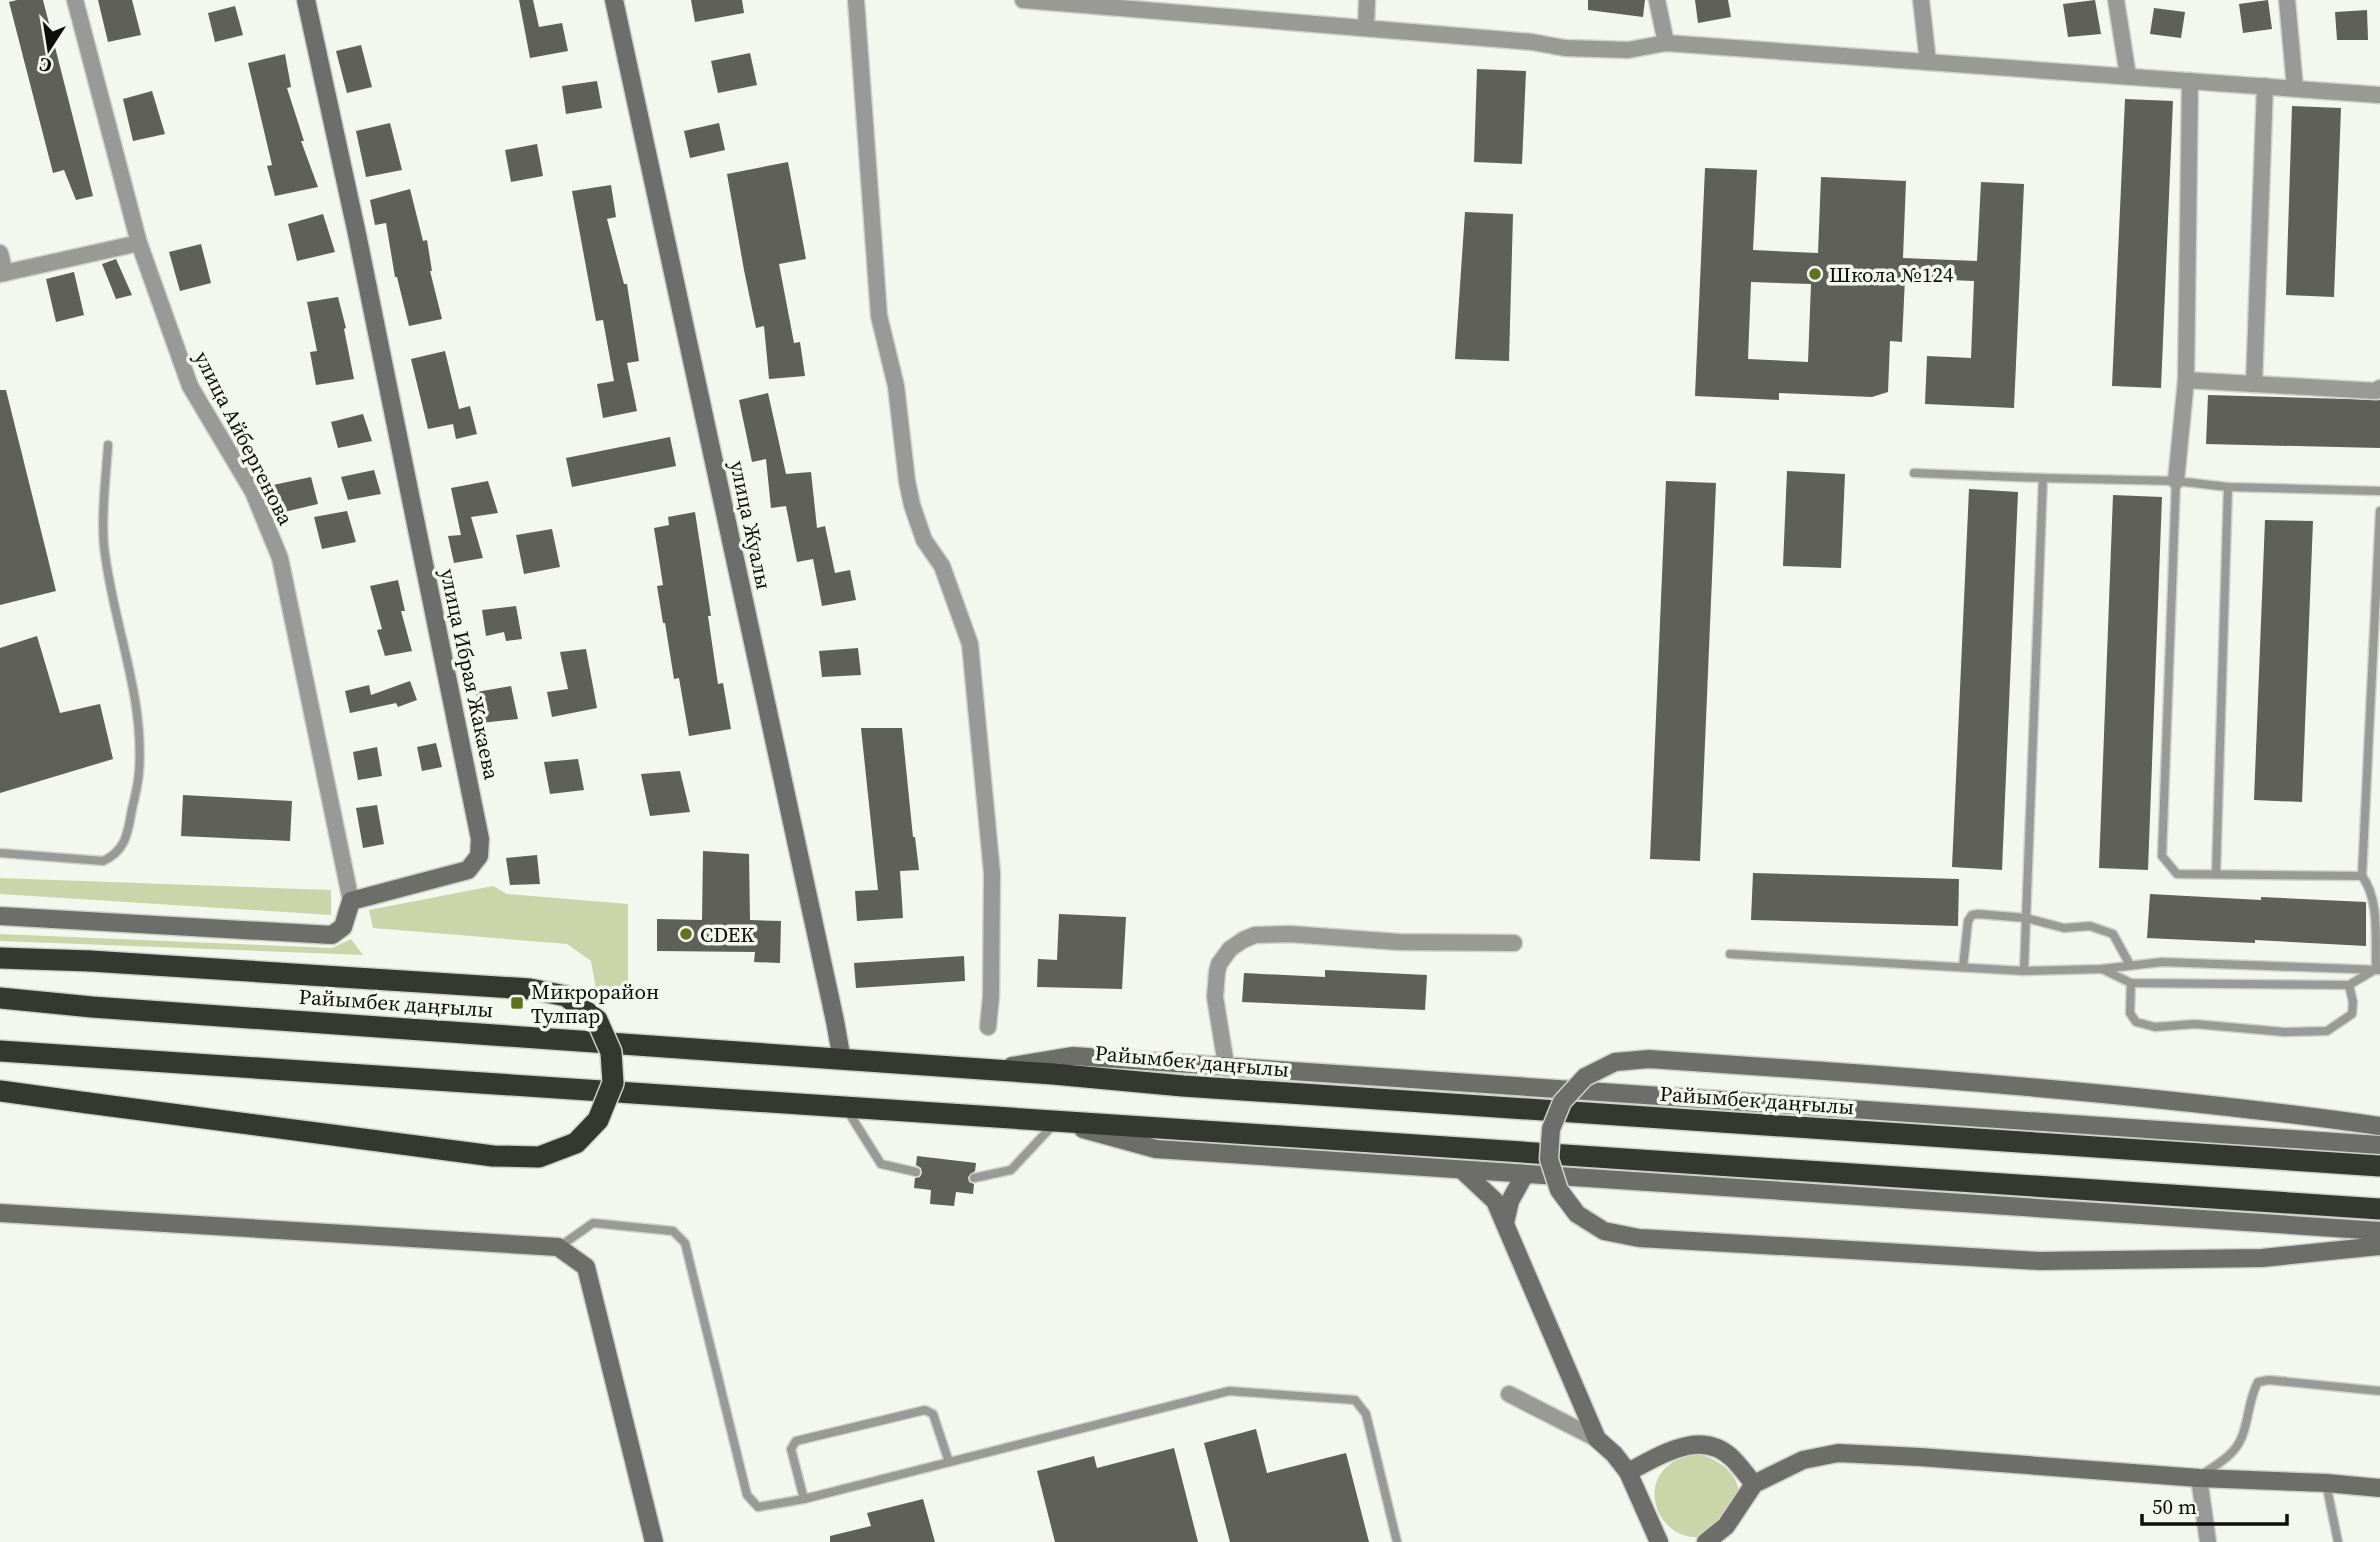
<svg xmlns="http://www.w3.org/2000/svg" width="2380" height="1542" font-family="'Source Serif 4',serif">
  <rect width="100%" height="100%" fill="#f4f7ee"/>
  <g fill="#cad6a9">
    <path d="M 0,878 L 331,890 L 331,915 L 0,894 Z"/>
    <path d="M 493,886 L 507,894 L 628,904 L 628,996 L 597,995 L 591,961 L 567,944 L 373,928 L 369,910 Z"/>
    <path d="M 0,934 L 332,948 L 351,939 L 363,955 L 0,941 Z"/>
    <path d="M 1695,1454 C 1720,1457 1750,1481 1735,1510 C 1732,1516 1724,1521 1719,1525 C 1714,1529 1708,1535 1701,1537 C 1653,1542 1629,1466 1695,1454 Z"/>
  </g>
  <g fill="#5e6059" fill-rule="evenodd">
    <path d="M 17,0 L 43,0 L 93,196 L 76,200 L 64,170 L 53,173 L 9,2 Z"/>
    <path d="M 98,0 L 132,0 L 141,35 L 108,42 Z"/>
    <path d="M 519,0 L 533,0 L 539,27 L 562,23 L 568,51 L 530,58 Z"/>
    <path d="M 691,0 L 742,0 L 744,13 L 695,22 Z"/>
    <path d="M 1588,0 L 1645,0 L 1643,17 L 1588,10 Z"/>
    <path d="M 1695,0 L 1728,0 L 1731,17 L 1698,23 Z"/>
    <path d="M 2095,0 L 2101,34 L 2068,37 L 2063,4 Z"/>
    <path d="M 2268,0 L 2272,29 L 2243,33 L 2239,4 Z"/>
    <path d="M 235,6 L 243,35 L 215,42 L 208,13 Z"/>
    <path d="M 2154,8 L 2185,12 L 2181,38 L 2150,34 Z"/>
    <path d="M 2367,10 L 2368,40 L 2337,40 L 2335,12 Z"/>
    <path d="M 361,45 L 372,87 L 347,93 L 336,51 Z"/>
    <path d="M 750,53 L 757,85 L 718,93 L 711,61 Z"/>
    <path d="M 285,54 L 291,87 L 287,88 L 304,141 L 301,141 L 318,187 L 275,196 L 267,166 L 272,165 L 248,63 Z"/>
    <path d="M 1477,69 L 1526,71 L 1522,164 L 1474,162 Z"/>
    <path d="M 597,81 L 602,108 L 566,114 L 562,86 Z"/>
    <path d="M 152,91 L 165,134 L 133,141 L 123,99 Z"/>
    <path d="M 2125,99 L 2173,101 L 2161,388 L 2112,386 Z"/>
    <path d="M 2292,106 L 2341,108 L 2334,297 L 2286,295 Z"/>
    <path d="M 390,123 L 402,170 L 366,177 L 356,131 Z"/>
    <path d="M 719,123 L 725,150 L 690,158 L 684,131 Z"/>
    <path d="M 537,144 L 543,176 L 511,182 L 505,150 Z"/>
    <path d="M 788,162 L 806,259 L 779,264 L 794,343 L 800,342 L 805,376 L 769,379 L 764,326 L 756,328 L 744,270 L 727,174 Z"/>
    <path d="M 1705,168 L 1757,170 L 1753,250 L 1818,253 L 1821,177 L 1906,181 L 1903,258 L 1977,261 L 1981,182 L 2024,184 L 2014,408 L 1925,404 L 1927,356 L 1971,358 L 1974,281 L 1905,278 L 1902,342 L 1890,341 L 1888,392 L 1872,397 L 1779,393 L 1779,400 L 1695,396 ZM 1751,282 L 1811,284 L 1808,362 L 1748,359 Z"/>
    <path d="M 611,185 L 616,217 L 607,219 L 624,284 L 627,284 L 639,361 L 627,363 L 637,411 L 603,418 L 597,384 L 614,381 L 603,320 L 596,321 L 572,191 Z"/>
    <path d="M 410,189 L 423,241 L 427,240 L 432,271 L 430,271 L 442,319 L 409,326 L 397,277 L 395,277 L 386,223 L 375,225 L 370,200 Z"/>
    <path d="M 1465,212 L 1513,214 L 1509,361 L 1455,359 Z"/>
    <path d="M 323,214 L 335,252 L 297,261 L 288,224 Z"/>
    <path d="M 201,244 L 211,283 L 180,291 L 169,252 Z"/>
    <path d="M 116,259 L 132,295 L 116,299 L 102,264 Z"/>
    <path d="M 74,272 L 84,315 L 56,322 L 46,279 Z"/>
    <path d="M 338,297 L 346,328 L 344,329 L 354,379 L 316,385 L 310,352 L 317,351 L 307,302 Z"/>
    <path d="M 445,351 L 459,409 L 470,406 L 477,434 L 456,439 L 453,424 L 428,429 L 411,359 Z"/>
    <path d="M 0,390 L 6,390 L 56,591 L 0,605 Z"/>
    <path d="M 768,393 L 786,474 L 811,472 L 817,528 L 825,526 L 835,573 L 850,570 L 856,600 L 822,606 L 813,559 L 797,562 L 786,506 L 771,508 L 766,459 L 752,462 L 739,400 Z"/>
    <path d="M 2208,395 L 2380,400 L 2380,448 L 2206,444 Z"/>
    <path d="M 363,414 L 372,441 L 338,448 L 331,422 Z"/>
    <path d="M 670,437 L 676,466 L 572,487 L 566,458 Z"/>
    <path d="M 374,470 L 381,494 L 348,500 L 341,477 Z"/>
    <path d="M 1787,471 L 1845,474 L 1841,568 L 1783,566 Z"/>
    <path d="M 311,477 L 318,504 L 280,513 L 273,485 Z"/>
    <path d="M 488,481 L 498,513 L 471,517 L 483,558 L 454,563 L 448,536 L 461,535 L 451,488 Z"/>
    <path d="M 1666,481 L 1716,483 L 1700,861 L 1650,859 Z"/>
    <path d="M 1969,489 L 2018,492 L 2002,870 L 1952,867 Z"/>
    <path d="M 2113,495 L 2162,497 L 2148,870 L 2099,868 Z"/>
    <path d="M 347,511 L 356,542 L 322,549 L 314,517 Z"/>
    <path d="M 695,512 L 711,616 L 708,616 L 718,684 L 723,683 L 731,729 L 689,736 L 679,678 L 674,679 L 665,623 L 663,623 L 657,586 L 663,585 L 654,528 L 669,525 L 668,517 Z"/>
    <path d="M 2265,520 L 2313,521 L 2302,802 L 2254,800 Z"/>
    <path d="M 552,529 L 560,567 L 524,574 L 516,535 Z"/>
    <path d="M 398,580 L 405,611 L 401,611 L 412,651 L 385,656 L 377,630 L 382,629 L 370,586 Z"/>
    <path d="M 516,606 L 522,639 L 506,641 L 504,632 L 486,636 L 482,610 Z"/>
    <path d="M 37,636 L 60,713 L 100,704 L 113,759 L 0,793 L 0,648 Z"/>
    <path d="M 858,648 L 861,675 L 822,677 L 819,651 Z"/>
    <path d="M 586,649 L 597,708 L 552,717 L 547,692 L 568,689 L 560,652 Z"/>
    <path d="M 410,681 L 417,700 L 398,707 L 396,703 L 350,713 L 345,691 L 369,685 L 371,695 Z"/>
    <path d="M 511,686 L 518,719 L 481,723 L 476,692 Z"/>
    <path d="M 861,728 L 902,728 L 913,837 L 915,837 L 919,870 L 900,871 L 903,918 L 857,921 L 855,891 L 878,890 Z"/>
    <path d="M 436,743 L 442,767 L 422,771 L 417,747 Z"/>
    <path d="M 377,747 L 382,776 L 358,780 L 353,752 Z"/>
    <path d="M 578,759 L 584,790 L 550,794 L 544,762 Z"/>
    <path d="M 680,771 L 690,812 L 650,816 L 641,774 Z"/>
    <path d="M 183,795 L 292,801 L 290,841 L 181,836 Z"/>
    <path d="M 377,805 L 384,844 L 363,848 L 356,808 Z"/>
    <path d="M 703,851 L 749,854 L 750,920 L 781,921 L 780,963 L 754,962 L 755,952 L 657,951 L 657,919 L 702,920 Z"/>
    <path d="M 537,855 L 540,884 L 510,885 L 506,858 Z"/>
    <path d="M 1753,873 L 1959,879 L 1958,926 L 1751,920 Z"/>
    <path d="M 2150,894 L 2261,900 L 2261,897 L 2366,902 L 2366,946 L 2255,940 L 2255,943 L 2147,938 Z"/>
    <path d="M 1059,914 L 1126,917 L 1122,989 L 1037,987 L 1038,959 L 1057,960 Z"/>
    <path d="M 964,956 L 965,981 L 856,988 L 854,963 Z"/>
    <path d="M 1325,970 L 1427,975 L 1425,1010 L 1242,1002 L 1244,973 L 1325,977 Z"/>
    <path d="M 917,1156 L 976,1163 L 975,1171 L 968,1177 L 969,1182 L 974,1184 L 973,1194 L 956,1192 L 954,1206 L 930,1204 L 931,1190 L 914,1188 L 915,1178 L 920,1177 L 922,1173 L 921,1168 L 916,1165 Z"/>
    <path d="M 1256,1429 L 1267,1473 L 1346,1453 L 1369,1542 L 1230,1542 L 1204,1443 Z"/>
    <path d="M 1174,1448 L 1198,1542 L 1055,1542 L 1037,1471 L 1094,1456 L 1097,1468 Z"/>
    <path d="M 923,1499 L 935,1542 L 830,1542 L 830,1536 L 871,1526 L 867,1513 Z"/>
  </g>
  <g fill="none" stroke-linecap="round" stroke-linejoin="round">
    <g stroke="#cfd2ca" stroke-width="11">
      <g id="lane">
        <path d="M 1914,473 L 2043,478"/>
        <path d="M 2380,491 L 2228,487 L 2176,481 L 2043,478 L 2024,971 L 2102,969 L 2162,962 L 2380,970"/>
        <path d="M 0,853 L 103,861 C 126,851 128,832 132,809 C 135,797 138,785 139,772 C 145,695 112,622 104,546 C 101,513 106,478 108,445"/>
        <path d="M 2216,874 L 2228,487"/>
        <path d="M 2362,876 L 2380,511"/>
        <path d="M 1730,954 L 2024,971"/>
        <path d="M 1963,967 L 1968,921 L 1972,915 L 1978,914 L 2026,918 L 2064,928 L 2090,926 L 2113,934 L 2130,965"/>
        <path d="M 2102,969 L 2131,983 L 2349,985 L 2376,969 C 2375,939 2380,900 2362,876 L 2177,874 L 2162,856 L 2176,481"/>
        <path d="M 2131,983 L 2130,1013 L 2136,1022 L 2155,1027 L 2195,1024 L 2284,1032 L 2327,1031 L 2352,1014 L 2353,1002 L 2349,985"/>
        <path d="M 847,1110 L 881,1164 L 916,1172"/>
        <path d="M 974,1178 L 1011,1170 L 1054,1124"/>
        <path d="M 559,1247 L 593,1223 L 673,1231 L 685,1243 L 747,1495 L 758,1507 L 804,1499 L 1229,1391 L 1355,1400 L 1366,1414 L 1397,1542"/>
        <path d="M 2203,1474 C 2213,1467 2226,1460 2234,1450 C 2250,1431 2246,1403 2258,1382 L 2269,1380 L 2380,1391"/>
        <path d="M 2326,1483 L 2338,1542"/>
        <path d="M 804,1499 L 791,1449 L 796,1441 L 925,1410 L 933,1414 L 949,1462"/>
      </g>
    </g>
    <g stroke="#cfd2ca" stroke-width="19">
      <g id="street">
        <path d="M 75,0 L 139,243 L 190,386 L 253,492 L 280,558 L 351,901"/>
        <path d="M 856,0 L 879,316 L 896,386 L 907,481 L 912,505 L 924,540 L 942,566 L 970,644 L 992,873 L 991,996 L 988,1027"/>
        <path d="M 1023,0 L 1532,42 L 1565,48 L 1628,50 L 1666,43 L 2380,95"/>
        <path d="M 1657,0 L 1666,43"/>
        <path d="M 1921,0 L 1928,62"/>
        <path d="M 2116,0 L 2128,76"/>
        <path d="M 2287,0 L 2295,88"/>
        <path d="M 1366,28 L 1367,0"/>
        <path d="M 2190,81 L 2186,380 L 2376,391 L 2380,388"/>
        <path d="M 0,253 L 5,273"/>
        <path d="M 0,274 L 139,243"/>
        <path d="M 2254,384 L 2265,86"/>
        <path d="M 2176,481 L 2186,380"/>
        <path d="M 1226,1065 L 1215,997 L 1217,972 L 1219,964 L 1230,949 L 1243,940 L 1255,935 L 1290,934 L 1399,942 L 1514,943"/>
        <path d="M 1509,1394 L 1597,1439"/>
        <path d="M 2199,1478 L 2208,1542"/>
      </g>
    </g>
    <g stroke="#cfd2ca" stroke-width="21">
      <g id="secondary">
        <path d="M 614,0 L 835,1021 L 842,1060"/>
        <path d="M 0,916 L 332,935 L 343,927 L 351,901 L 468,870 L 479,856 L 480,839 L 357,234 L 306,0"/>
        <path d="M 1012,1066 L 1073,1056 L 2380,1145"/>
        <path d="M 1824,1071 C 2010,1084 2195,1100 2380,1126"/>
        <path d="M 1083,1129 L 1156,1149 L 2380,1231"/>
        <path d="M 1462,1170 L 1495,1201 L 1597,1439 L 1614,1454 L 1628,1472 L 1659,1542"/>
        <path d="M 0,1213 L 558,1247 L 586,1267 L 654,1542"/>
        <path d="M 1505,1223 L 1510,1201 L 1525,1174"/>
        <path d="M 1817,1248 L 2039,1261 L 2262,1258 L 2380,1246"/>
        <path d="M 1628,1472 C 1660,1456 1701,1427 1733,1459 C 1741,1467 1747,1476 1754,1484"/>
        <path d="M 1706,1542 L 1726,1526 L 1754,1484 L 1803,1460 L 1838,1453 L 1920,1457 L 2199,1478 L 2326,1483 L 2380,1488"/>
      </g>
    </g>
    <g stroke="#cfd2ca" stroke-width="24">
      <g id="highway">
        <path d="M 0,958 L 90,961"/>
        <path d="M 0,998 L 92,1007 L 1053,1074 L 1183,1086 L 2380,1166"/>
        <path d="M 0,1051 L 2380,1209"/>
        <path d="M 0,1091 L 88,1103"/>
      </g>
    </g>
    <use href="#lane" stroke="#999a96" stroke-width="8"/>
    <use href="#street" stroke="#999a96" stroke-width="16"/>
    <use href="#secondary" stroke="#6d6e6a" stroke-width="18"/>
    <use href="#highway" stroke="#353731" stroke-width="21"/>
    <g stroke="#cfd2ca" stroke-width="21" stroke-linecap="butt">
      <path id="secondary-bridge" d="M 1817,1248 L 1639,1238 L 1604,1231 L 1577,1214 L 1559,1190 L 1549,1159 L 1551,1129 L 1562,1102 L 1585,1077 L 1615,1062 L 1649,1059 L 1824,1071"/>
    </g>
    <g stroke="#cfd2ca" stroke-width="24" stroke-linecap="butt">
      <path id="highway-bridge" d="M 88,1103 L 493,1156 L 539,1157 L 576,1143 L 598,1120 L 613,1083 L 611,1052 L 597,1020 L 566,996 L 530,989 L 90,961"/>
    </g>
    <use href="#secondary-bridge" stroke="#6d6e6a" stroke-width="18"/>
    <use href="#highway-bridge" stroke="#353731" stroke-width="21"/>
  </g>
  <g fill="#62711d" stroke="#f4f7ee" stroke-width="2.5">
    <circle cx="1815" cy="274" r="7"/>
    <circle cx="686" cy="934" r="7"/>
    <rect x="510" y="996" width="14" height="14" rx="3.5"/>
  </g>
  <g text-anchor="middle" dominant-baseline="central" stroke-width="7" stroke-linejoin="round" paint-order="stroke">
    <g font-size="21" fill="#0d0e0b" stroke="#f4f7ee" text-anchor="start">
      <text x="1829" y="274">Школа №124</text>
      <text x="700" y="934">CDEK</text>
      <text x="531" y="991">Микрорайон<tspan x="531" dy="24">Тулпар</tspan></text>
    </g>
    <g font-size="21" fill="#0d0e0b" stroke="#f4f7ee">
      <text transform="translate(244 438) rotate(63)">улица Айбергенова</text>
      <text transform="translate(751 525) rotate(78)">улица Жуалы</text>
      <text transform="translate(470 674) rotate(78)">улица Ибрая Жакаева</text>
      <text transform="translate(396 1003) rotate(4)">Райымбек даңғылы</text>
      <text transform="translate(1192 1061) rotate(5)">Райымбек даңғылы</text>
      <text transform="translate(1757 1100) rotate(4)">Райымбек даңғылы</text>
    </g>
  </g>
  <g transform="translate(49 49) rotate(192)" stroke="#f4f7ee" stroke-width="5" paint-order="stroke">
  <path d="M0-5L12 26L0 18L-12 26Z" fill="#0d0e0b"/>
  <text y="-10" font-size="19" font-weight="bold" text-anchor="middle" fill="#0d0e0b">С</text>
  </g>
  <path d="M2142 1514v10h145v-10" fill="none" stroke="#0d0e0b" stroke-width="3.5"/>
  <text x="2152" y="1514" font-size="21" fill="#0d0e0b" stroke="#f4f7ee" stroke-width="5" paint-order="stroke">50 m</text>
</svg>
